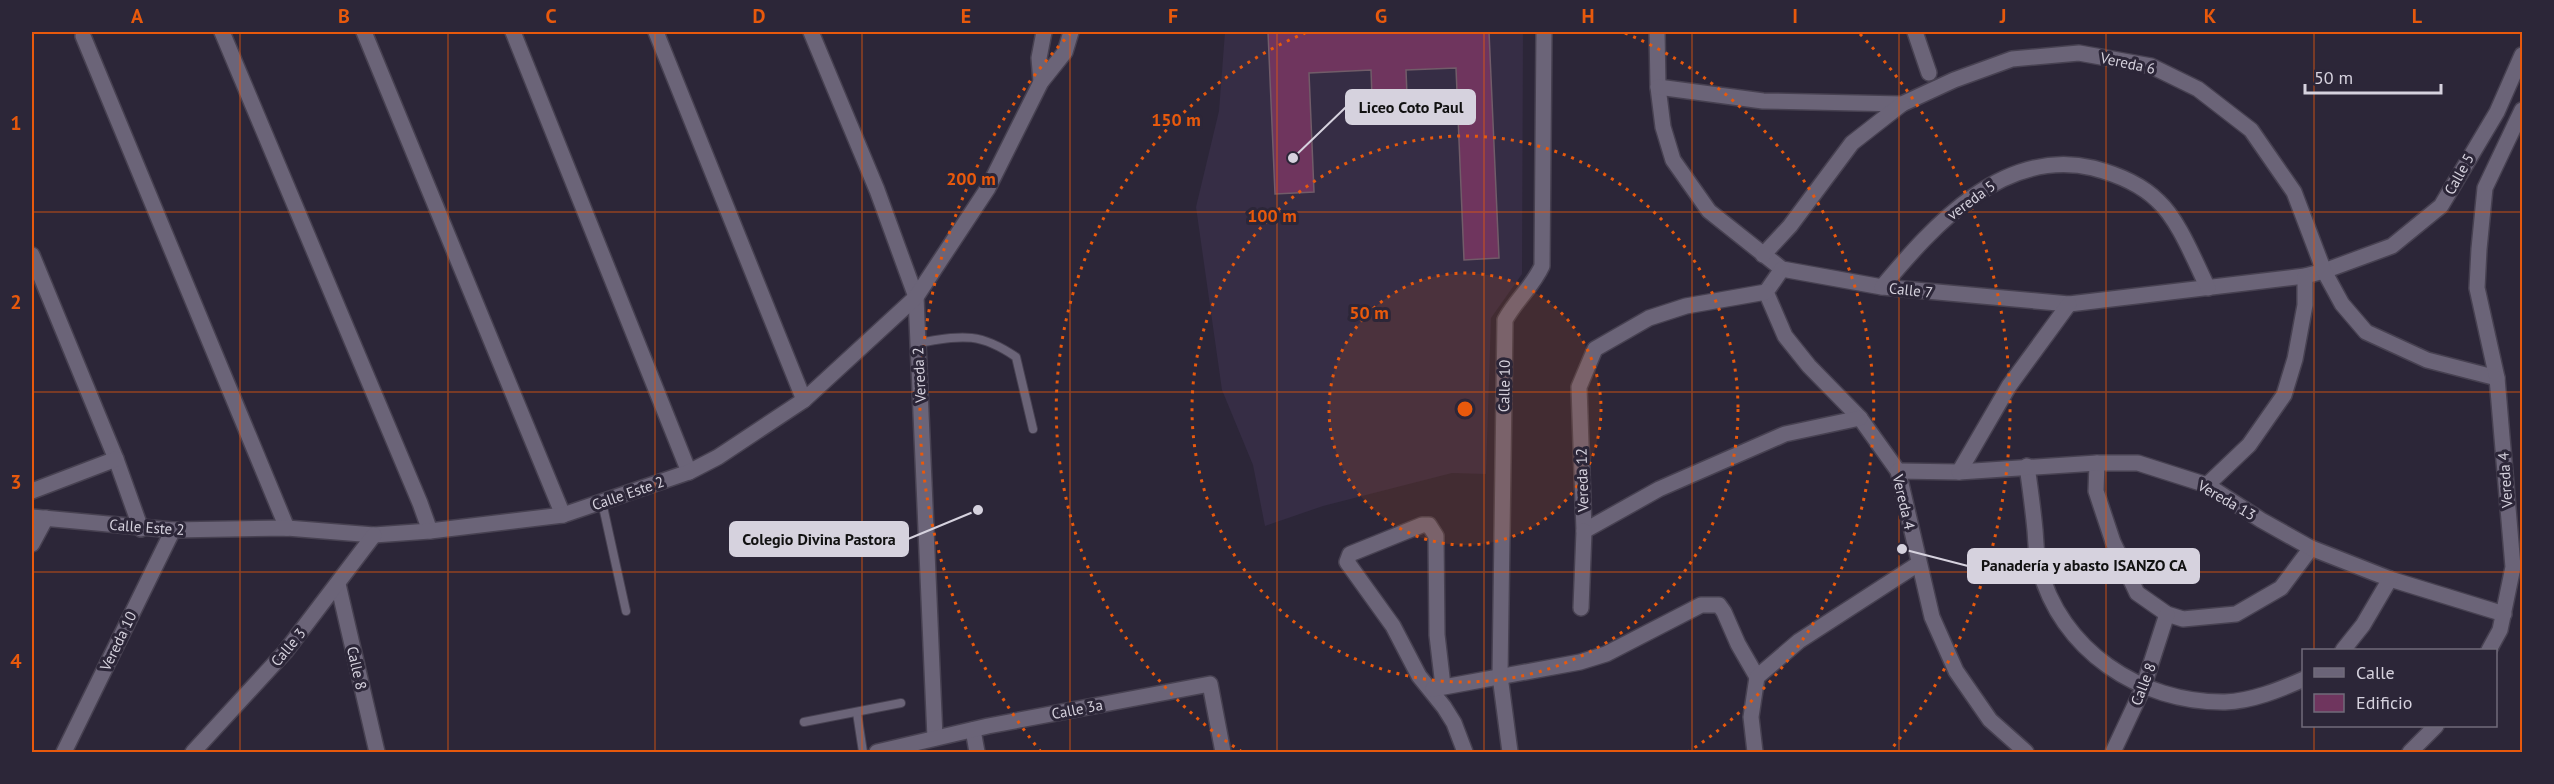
<svg xmlns="http://www.w3.org/2000/svg" width="2554" height="784" font-family="'PT Sans',sans-serif">
  <rect width="100%" height="100%" fill="#2c2638"/>
  <path fill="#362d45" d="M 1225,32 L 1523,32 L 1522,274 L 1491,318 L 1486,474 L 1452,473 L 1323,506 L 1265,526 L 1253,465 L 1222,390 L 1196,207 L 1219,111 Z"/>
  <path fill="#6f355e" stroke="#715c69" stroke-width="1.5" d="M 1268,32 L 1489,32 L 1499,258 L 1464,260 L 1456,68 L 1406,70 L 1408,121 L 1373,123 L 1371,70 L 1309,73 L 1314,192 L 1275,194 Z"/>
  <g fill="none" stroke-linecap="round" stroke-linejoin="round">
    <g stroke="#474151" stroke-width="10">
      <g id="lane">
        <path d="M 918,343 C 961,336 978,331 1016,357 L 1033,429"/>
        <path d="M 602,502 L 626,611"/>
        <path d="M 857,713 L 863,752"/>
        <path d="M 804,722 L 901,703"/>
      </g>
    </g>
    <g stroke="#474151" stroke-width="18">
      <g id="street">
        <path d="M 222,32 L 420,503 L 430,531"/>
        <path d="M 364,32 L 563,515"/>
        <path d="M 513,32 L 689,472"/>
        <path d="M 656,32 L 804,400"/>
        <path d="M 811,32 L 877,190 L 916,297 L 935,738"/>
        <path d="M 1657,32 L 1658,87 L 1663,127 L 1673,160 L 1709,211 L 1782,269 L 1882,287 L 2069,304 L 2305,276 L 2324,271 L 2392,246 L 2441,206 L 2497,112 L 2522,55"/>
        <path d="M 1915,32 L 1929,73"/>
        <path d="M 83,36 L 287,528"/>
        <path d="M 1041,82 L 1039,58 L 1044,32"/>
        <path d="M 1658,87 L 1763,101 L 1902,104 L 1954,80 L 2012,59 L 2079,53 L 2151,66 L 2198,89 L 2251,130 L 2294,192 L 2324,271 L 2342,304 L 2366,332 L 2427,360 L 2497,378"/>
        <path d="M 32,255 L 116,459 L 141,529"/>
        <path d="M 1763,255 L 1790,226 L 1852,143 L 1902,104"/>
        <path d="M 1782,269 L 1766,292 L 1785,336 L 1809,366 L 1860,418 L 1898,471 L 1932,617 L 1956,671 L 1990,720 L 2026,752"/>
        <path d="M 1882,287 C 1934,225 2003,147 2093,168 C 2116,174 2141,184 2158,201 C 2179,220 2195,262 2208,288"/>
        <path d="M 1766,292 L 1686,306 L 1649,318 L 1595,349 L 1579,387 L 1584,531 L 1659,489 L 1785,434 L 1860,418"/>
        <path d="M 2097,463 L 2096,491 L 2113,542 L 2137,593 L 2167,614 L 2183,619 L 2236,614 L 2281,588 L 2311,548"/>
        <path d="M 2027,466 C 2030,487 2033,509 2035,530 C 2036,542 2036,555 2039,566 C 2060,650 2140,703 2225,702 C 2252,701 2279,690 2304,679"/>
        <path d="M 1898,471 L 1959,472 L 2097,463 L 2138,463 L 2207,485 L 2261,520 L 2311,548 L 2390,579 L 2504,614"/>
        <path d="M 1959,472 L 2009,386 L 2069,304"/>
        <path d="M 2207,485 L 2249,445 L 2284,395 L 2295,359 L 2305,305 L 2305,276"/>
        <path d="M 32,491 L 116,459"/>
        <path d="M 32,517 L 173,530 L 287,528 L 374,535 L 430,531 L 563,515 L 689,472 L 718,457 L 804,400 L 916,297 L 988,188 L 1041,82 L 1065,52 L 1071,32"/>
        <path d="M 32,544 L 46,518"/>
        <path d="M 338,584 L 377,752"/>
        <path d="M 1581,608 L 1584,531"/>
        <path d="M 2343,650 L 2363,625 L 2390,579"/>
        <path d="M 2489,650 L 2500,630 L 2513,567 L 2497,378 L 2477,288 L 2479,249 L 2485,188 L 2522,110"/>
        <path d="M 1443,686 L 1437,635 L 1436,536 L 1429,525 L 1422,525 L 1350,554 L 1347,562 L 1393,626 L 1419,676 L 1444,707 L 1454,723 L 1465,752"/>
        <path d="M 1433,689 L 1580,662 L 1606,654 L 1701,605 L 1719,605 L 1724,612 L 1738,644 L 1757,677"/>
        <path d="M 973,730 L 977,752"/>
        <path d="M 64,752 L 173,530"/>
        <path d="M 193,752 L 285,652 L 374,535"/>
        <path d="M 877,752 L 988,726 L 1210,684 L 1223,752"/>
        <path d="M 1510,752 L 1500,676 L 1505,320 C 1516,300 1533,286 1542,266 L 1544,32"/>
        <path d="M 1755,752 L 1751,717 L 1757,677 L 1799,641 L 1918,564"/>
        <path d="M 2113,752 L 2143,688 L 2167,614"/>
        <path d="M 2410,752 L 2436,726"/>
      </g>
    </g>
    <use href="#lane" stroke="#6b6478" stroke-width="8"/>
    <use href="#street" stroke="#6b6478" stroke-width="15"/>
  </g>
  <path fill="none" stroke="#e8590c" stroke-width="1.5" stroke-opacity="0.55" d="M 240,32 L 240,752M 448,32 L 448,752M 655,32 L 655,752M 862,32 L 862,752M 1070,32 L 1070,752M 1277,32 L 1277,752M 1484,32 L 1484,752M 1692,32 L 1692,752M 1899,32 L 1899,752M 2106,32 L 2106,752M 2314,32 L 2314,650M 32,212 L 2522,212M 32,392 L 2522,392M 32,572 L 2522,572M 2314,726 L 2314,752"/>
  <circle cx="1465" cy="409" r="136" fill="#e8590c" fill-opacity=".12"/>
  <g fill="none" stroke="#e8590c" stroke-width="3" stroke-dasharray="3 6">
    <circle cx="1465" cy="409" r="136"/>
    <circle cx="1465" cy="409" r="273"/>
    <path d="M1242 752A409 409 0 0 1 1305 33M1625 33A409 409 0 0 1 1688 752"/>
    <path d="M1041 752A545 545 0 0 1 1070 34M1860 34A545 545 0 0 1 1889 752"/>
  </g>
  <g text-anchor="middle" dominant-baseline="central" stroke-width="6" stroke-linejoin="round" paint-order="stroke">
    <g font-size="15" fill="#d6d2de" stroke="#2c2638">
      <text transform="translate(2128 63) rotate(12)">Vereda 6</text>
      <text transform="translate(2459 174) rotate(-61)">Calle 5</text>
      <text transform="translate(1971 200) rotate(-36)">vereda 5</text>
      <text transform="translate(1911 290) rotate(6)">Calle 7</text>
      <text transform="translate(919 375) rotate(-93)">Vereda 2</text>
      <text transform="translate(1504 386) rotate(-89)">Calle 10</text>
      <text transform="translate(1582 480) rotate(-92)">Vereda 12</text>
      <text transform="translate(2505 480) rotate(-94)">Vereda 4</text>
      <text transform="translate(628 493) rotate(-19)">Calle Este 2</text>
      <text transform="translate(2227 500) rotate(30)">Vereda 13</text>
      <text transform="translate(1904 502) rotate(77)">Vereda 4</text>
      <text transform="translate(147 527) rotate(4)">Calle Este 2</text>
      <text transform="translate(118 641) rotate(-64)">Vereda 10</text>
      <text transform="translate(288 647) rotate(-50)">Calle 3</text>
      <text transform="translate(357 668) rotate(77)">Calle 8</text>
      <text transform="translate(2143 684) rotate(-69)">Calle 8</text>
      <text transform="translate(1077 709) rotate(-11)">Calle 3a</text>
    </g>
  </g>
  <circle cx="1465" cy="409" r="9" fill="#e8590c" stroke="#2c2638" stroke-width="3"/>
  <g font-size="18" text-anchor="middle" font-weight="bold" fill="#e8590c" stroke="#2c2638" stroke-width="6" stroke-linejoin="round" paint-order="stroke">
    <text x="1176" y="126">150 m</text>
    <text x="971" y="185">200 m</text>
    <text x="1272" y="222">100 m</text>
    <text x="1369" y="319">50 m</text>
  </g>
  <path fill="none" stroke="#d6d2de" stroke-width="2" d="M1293 158L1346 107M978 510L908 539M1902 549L1968 566"/>
  <g fill="#d6d2de" stroke="#2c2638" stroke-width="2">
    <circle cx="1293" cy="158" r="6"/>
    <circle cx="978" cy="510" r="6"/>
    <circle cx="1902" cy="549" r="6"/>
  </g>
  <g fill="#d6d2de" stroke="#d6d2de" stroke-width="2">
    <rect x="1346" y="90" width="129" height="34" rx="6"/>
    <rect x="730" y="522" width="178" height="34" rx="6"/>
    <rect x="1968" y="549" width="231" height="34" rx="6"/>
  </g>
  <g font-size="16" text-anchor="middle" font-weight="bold" fill="#111">
    <text x="1411" y="113">Liceo Coto Paul</text>
    <text x="819" y="545">Colegio Divina Pastora</text>
    <text x="2084" y="571">Panadería y abasto ISANZO CA</text>
  </g>
  <rect width="2554" height="784" fill="none" stroke="#2c2638" stroke-width="66"/>
  <rect x="2302" y="649" width="195" height="78" fill="#2c2638" stroke="#706b7a" stroke-width="1.5"/>
  <rect x="2314" y="668" width="30" height="9" fill="#6b6478" stroke="#706b7a" stroke-width="1.5"/>
  <text x="2356" y="679" font-size="18" fill="#d6d2de">Calle</text>
  <rect x="2314" y="694" width="30" height="18" fill="#6f355e" stroke="#706b7a" stroke-width="1.5"/>
  <text x="2356" y="709" font-size="18" fill="#d6d2de">Edificio</text>
  <path d="M2305 84v9h136v-9" fill="none" stroke="#d6d2de" stroke-width="3"/>
  <text x="2314" y="84" font-size="18" fill="#d6d2de" stroke="#2c2638" stroke-width="4.5" paint-order="stroke">50 m</text>
  <rect x="33" y="33" width="2488" height="718" fill="none" stroke="#e8590c" stroke-width="2"/>
  <g font-size="20" text-anchor="middle" font-weight="bold" fill="#e8590c">
    <text x="137" y="23">A</text>
    <text x="344" y="23">B</text>
    <text x="551" y="23">C</text>
    <text x="759" y="23">D</text>
    <text x="966" y="23">E</text>
    <text x="1173" y="23">F</text>
    <text x="1381" y="23">G</text>
    <text x="1588" y="23">H</text>
    <text x="1795" y="23">I</text>
    <text x="2003" y="23">J</text>
    <text x="2210" y="23">K</text>
    <text x="2417" y="23">L</text>
    <text x="16" y="130">1</text>
    <text x="16" y="309">2</text>
    <text x="16" y="489">3</text>
    <text x="16" y="668">4</text>
  </g>
</svg>
